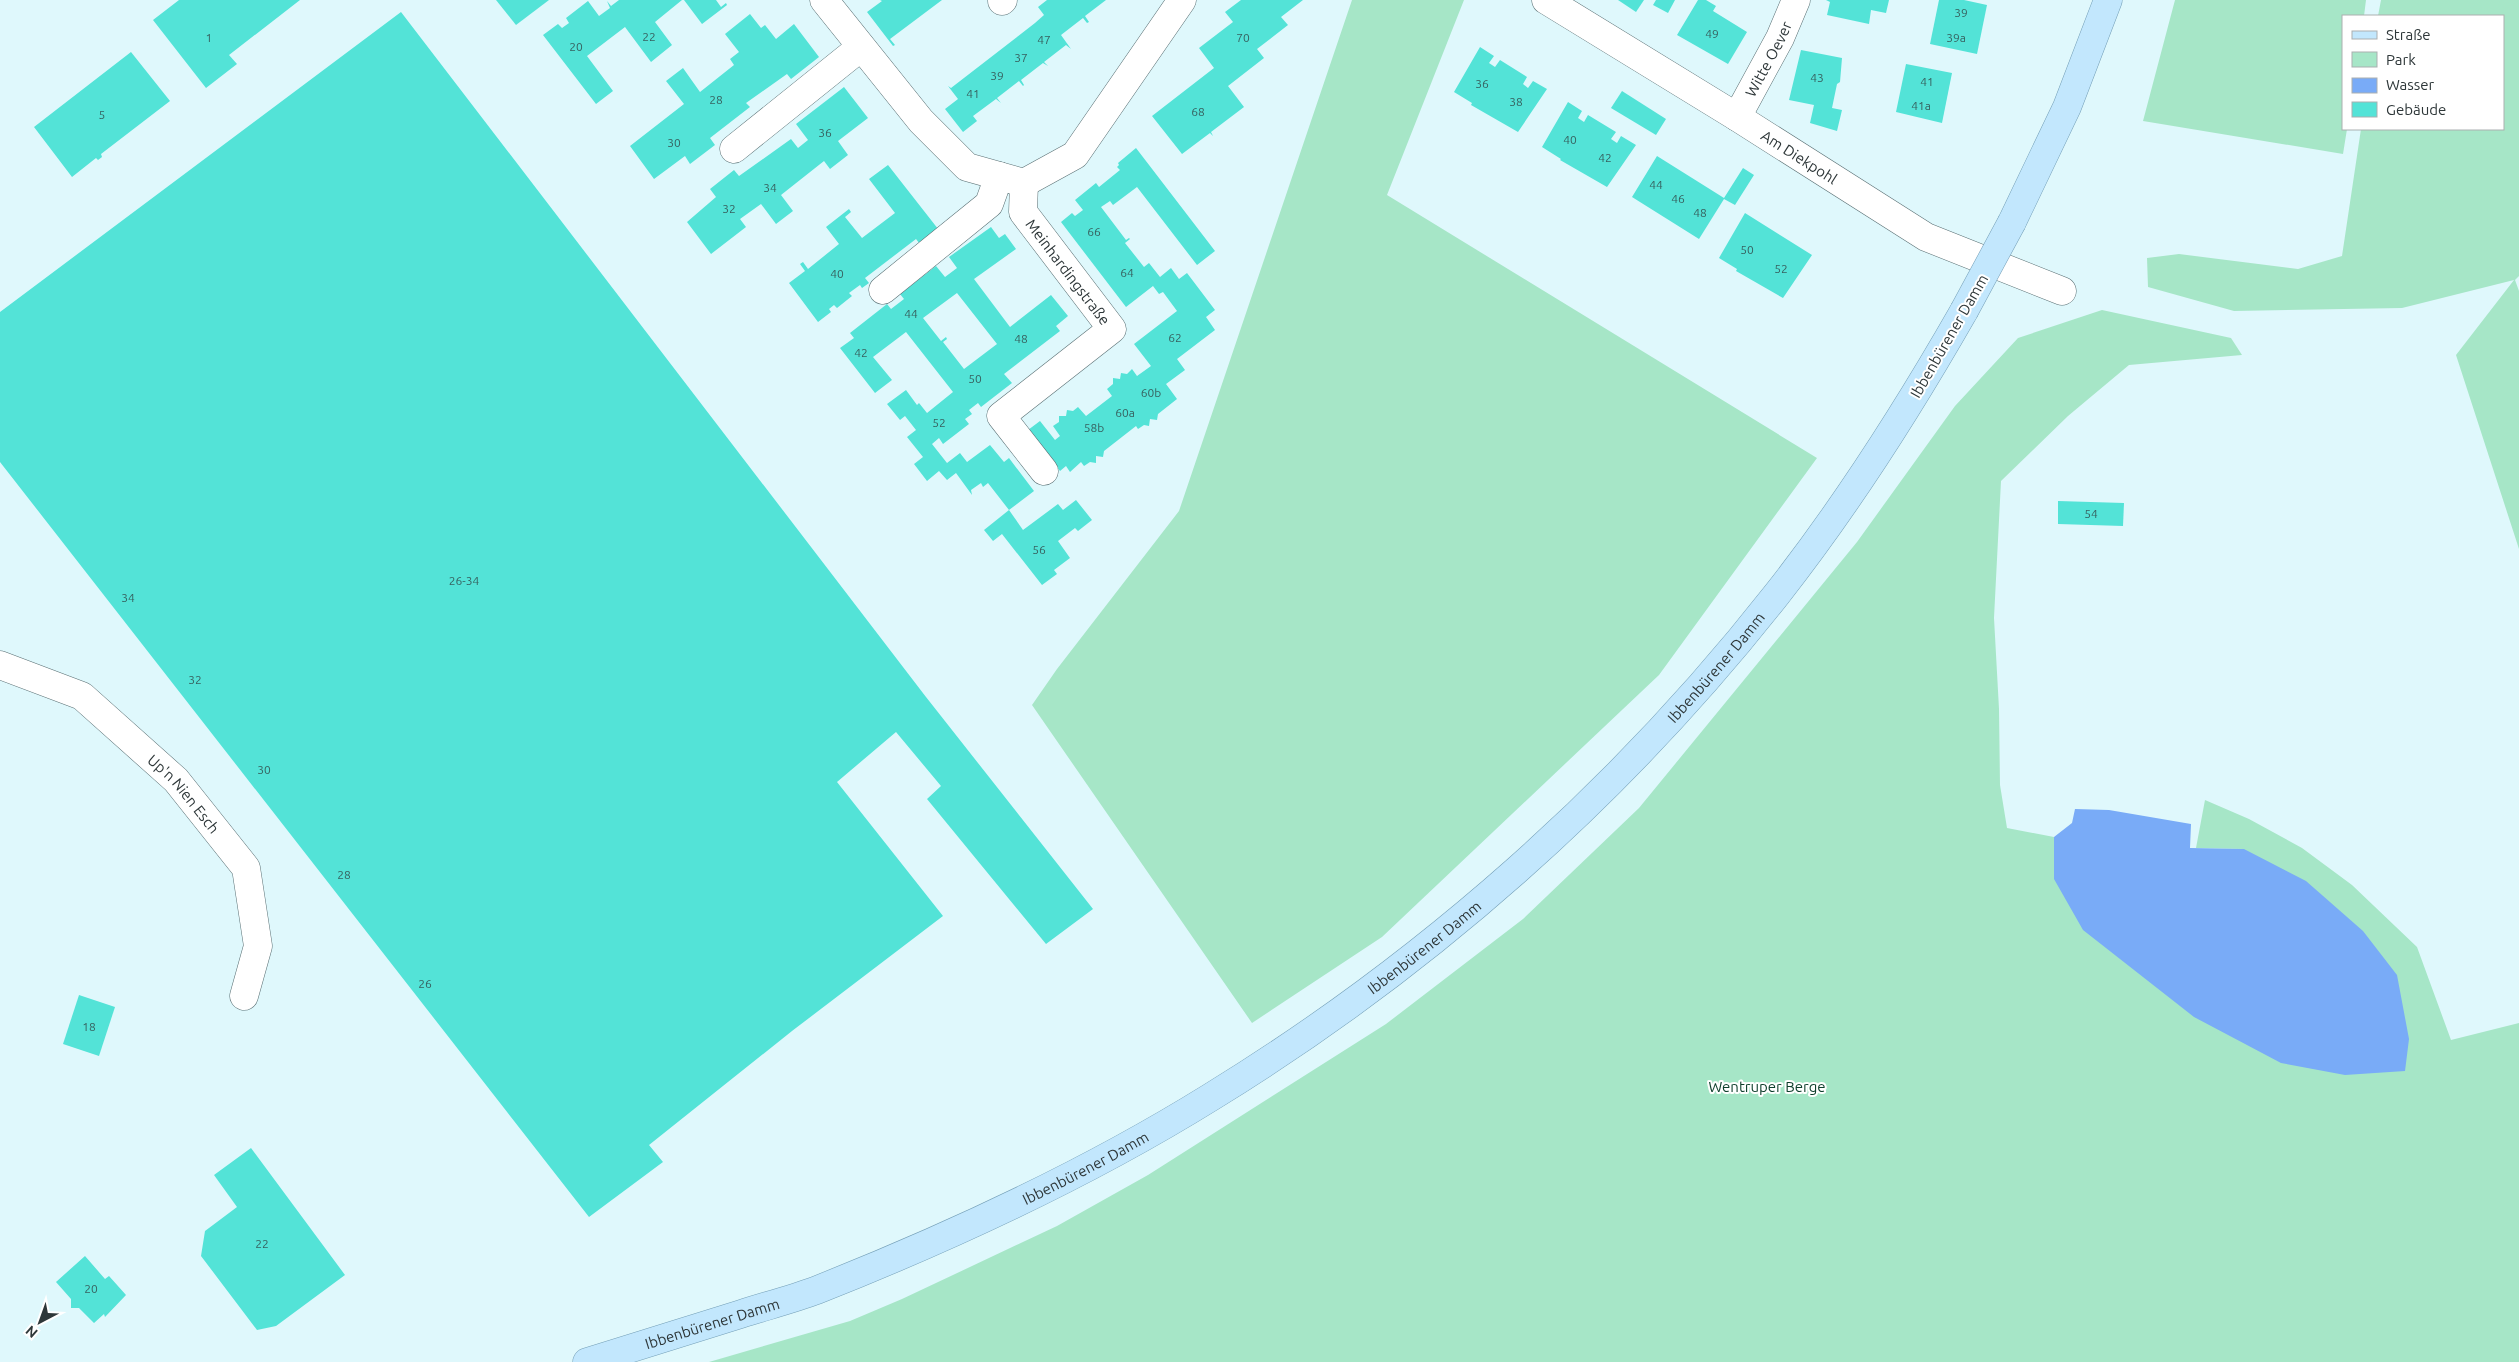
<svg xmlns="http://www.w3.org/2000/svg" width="2519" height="1362" font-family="Ubuntu,sans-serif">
  <rect width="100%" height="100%" fill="#dff8fc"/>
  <g fill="#a6e6c7">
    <path d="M 1352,0 L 1464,0 L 1387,195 L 1817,458 L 1659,675 L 1382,937 L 1252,1023 L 1032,705 L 1057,669 L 1179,511 Z"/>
    <path d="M 2175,0 L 2366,0 L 2364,16 L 2343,16 L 2343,129 L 2347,129 L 2343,154 L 2143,121 Z"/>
    <path d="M 2381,0 L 2519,0 L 2519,276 L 2515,280 L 2519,291 L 2519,549 L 2456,355 L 2514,280 L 2402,308 L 2234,311 L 2148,287 L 2147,258 L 2179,254 L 2298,269 L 2342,256 L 2361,129 L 2503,129 L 2503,16 L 2378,16 Z"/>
    <path d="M 2102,310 L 2231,338 L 2242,355 L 2129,365 L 2068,416 L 2001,481 L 1994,618 L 1999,709 L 2000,785 L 2007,828 L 2054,837 L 2054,879 L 2244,849 L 2196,848 L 2205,800 L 2249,819 L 2302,848 L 2352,885 L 2417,947 L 2451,1040 L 2519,1023 L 2519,1362 L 709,1362 L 850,1321 L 902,1299 L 1057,1226 L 1148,1175 L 1386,1024 L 1523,919 L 1639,808 L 1857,542 L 1955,406 L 2018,338 Z"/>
  </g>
  <path fill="#79abf7" d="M 2075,809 L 2109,810 L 2191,824 L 2190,848 L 2244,849 L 2306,881 L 2363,931 L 2397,975 L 2409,1039 L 2405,1071 L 2345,1075 L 2281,1063 L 2194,1017 L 2083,930 L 2054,879 L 2054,837 L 2072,823 Z"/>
  <g fill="#53e3d7" fill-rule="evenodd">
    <path d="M 179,0 L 300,0 L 229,55 L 237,64 L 206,88 L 153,20 Z"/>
    <path d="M 496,0 L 549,0 L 516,25 Z"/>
    <path d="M 619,0 L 682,0 L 655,22 L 672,45 L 651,62 L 625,27 L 587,56 L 613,91 L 596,104 L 543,35 L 558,24 L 562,28 L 569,23 L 566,18 L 588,1 L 599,16 L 610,8 L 607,1 L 611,6 Z"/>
    <path d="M 684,0 L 716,0 L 721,7 L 726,3 L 727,5 L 702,24 Z"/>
    <path d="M 880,0 L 942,0 L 890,39 L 895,45 L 893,46 L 867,12 L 882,1 Z"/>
    <path d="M 1047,0 L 1106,0 L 1085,16 L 1089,22 L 1087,23 L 1083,18 L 1061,35 L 1071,49 L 1066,45 L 1044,62 L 1048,66 L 1043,63 L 1021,80 L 1024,85 L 1023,86 L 1019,81 L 997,98 L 1001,103 L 996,99 L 973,116 L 977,121 L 963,132 L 945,109 L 958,99 L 948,86 L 951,88 L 1035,23 L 1044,15 L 1038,7 Z"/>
    <path d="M 1241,0 L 1303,0 L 1281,17 L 1288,25 L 1257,49 L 1264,58 L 1228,86 L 1244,107 L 1211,132 L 1213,136 L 1210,133 L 1182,154 L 1152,116 L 1214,68 L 1199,48 L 1233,22 L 1225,12 Z"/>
    <path d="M 1618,0 L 1644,0 L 1636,12 Z"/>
    <path d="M 1656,0 L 1675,0 L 1668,13 L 1653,5 Z"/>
    <path d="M 1698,0 L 1706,0 L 1716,6 L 1713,11 L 1747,32 L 1728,64 L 1677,35 Z"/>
    <path d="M 1826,0 L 1889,0 L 1886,13 L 1871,10 L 1869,24 L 1827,15 L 1830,2 Z"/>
    <path d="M 1939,0 L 1964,0 L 1987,5 L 1977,54 L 1930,44 Z"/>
    <path d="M 401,12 L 926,697 L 1093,909 L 1046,944 L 927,799 L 941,786 L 896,732 L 837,782 L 943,916 L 792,1031 L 649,1145 L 663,1162 L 589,1217 L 0,462 L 0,312 Z"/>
    <path d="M 750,14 L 761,28 L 765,25 L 776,39 L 794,24 L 819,57 L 791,79 L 787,74 L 746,103 L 750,107 L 710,138 L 715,145 L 690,164 L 685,156 L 654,179 L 630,146 L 684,104 L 666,81 L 683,68 L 700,92 L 734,65 L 730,59 L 739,52 L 725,34 Z"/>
    <path d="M 1480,47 L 1494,56 L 1489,63 L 1495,67 L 1500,60 L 1527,77 L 1523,84 L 1528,88 L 1533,81 L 1547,89 L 1518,132 L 1471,105 L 1472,103 L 1454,92 Z"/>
    <path d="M 1801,50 L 1842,58 L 1840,82 L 1837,84 L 1832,108 L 1842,110 L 1837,131 L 1810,123 L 1814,105 L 1789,100 Z"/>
    <path d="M 131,52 L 170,101 L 101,154 L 102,157 L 98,160 L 96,158 L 72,177 L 34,127 Z"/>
    <path d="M 1906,64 L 1952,73 L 1942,123 L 1896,112 Z"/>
    <path d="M 844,87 L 868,118 L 838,141 L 848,155 L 830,169 L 824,161 L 781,195 L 793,211 L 776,224 L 761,204 L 740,219 L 746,227 L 711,254 L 687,222 L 716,197 L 710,189 L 734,170 L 739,176 L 791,139 L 798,148 L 808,140 L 796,124 Z"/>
    <path d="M 1622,91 L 1666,119 L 1656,135 L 1611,108 Z"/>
    <path d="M 1568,102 L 1582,111 L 1578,118 L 1584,122 L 1588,115 L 1616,132 L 1611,139 L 1617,143 L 1621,136 L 1636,145 L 1607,187 L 1560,160 L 1561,159 L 1542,147 Z"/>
    <path d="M 1136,148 L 1215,251 L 1197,265 L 1137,187 L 1113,205 L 1110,201 L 1101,207 L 1126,240 L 1129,238 L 1130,239 L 1125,243 L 1144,267 L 1149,263 L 1160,277 L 1171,268 L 1179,279 L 1187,273 L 1215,310 L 1206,317 L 1215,330 L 1177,359 L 1185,370 L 1166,384 L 1177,399 L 1158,414 L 1157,420 L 1150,419 L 1149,426 L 1144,425 L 1138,429 L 1136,426 L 1104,451 L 1103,457 L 1096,456 L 1096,463 L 1090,462 L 1084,466 L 1081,462 L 1070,472 L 1066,466 L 1060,471 L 1028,430 L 1040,421 L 1055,440 L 1060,436 L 1053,426 L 1059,422 L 1059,416 L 1066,416 L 1067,410 L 1073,411 L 1078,407 L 1086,416 L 1112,396 L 1107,389 L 1113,384 L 1113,378 L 1120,379 L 1121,373 L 1127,374 L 1132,369 L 1137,376 L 1151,366 L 1134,344 L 1177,311 L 1163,292 L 1159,294 L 1153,286 L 1126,307 L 1061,222 L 1072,213 L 1075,216 L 1083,210 L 1075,200 L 1096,183 L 1099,187 L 1120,170 L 1117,167 L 1119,165 L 1118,163 Z"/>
    <path d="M 1657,156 L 1724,198 L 1743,168 L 1754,175 L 1735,205 L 1724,199 L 1699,239 L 1632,197 Z"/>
    <path d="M 888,165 L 942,234 L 923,248 L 916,239 L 865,278 L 869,283 L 862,288 L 860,285 L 849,293 L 852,296 L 837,308 L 834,305 L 829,309 L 831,312 L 818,322 L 789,283 L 805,271 L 800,264 L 803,262 L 808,269 L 839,244 L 826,227 L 849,209 L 851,212 L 845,217 L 862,238 L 895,213 L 869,179 Z"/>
    <path d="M 1745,213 L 1812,255 L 1783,298 L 1736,271 L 1737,269 L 1719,258 Z"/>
    <path d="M 991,227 L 999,238 L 1005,234 L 1016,249 L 974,279 L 1010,327 L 1051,295 L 1068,316 L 1056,326 L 1060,331 L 1004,374 L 1012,383 L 981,407 L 978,403 L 969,410 L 972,414 L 965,419 L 969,424 L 943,444 L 939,438 L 932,444 L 947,463 L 960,453 L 967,462 L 990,445 L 1004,462 L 1009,458 L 1034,491 L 1009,510 L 1023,530 L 1058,504 L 1063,510 L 1076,500 L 1092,520 L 1078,531 L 1075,528 L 1058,541 L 1070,558 L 1054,570 L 1057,574 L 1042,585 L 1002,534 L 993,541 L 984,530 L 1009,510 L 988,483 L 983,487 L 981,483 L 971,490 L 972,495 L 956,473 L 947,480 L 939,471 L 927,481 L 914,464 L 923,457 L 907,437 L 916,430 L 905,416 L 900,420 L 887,404 L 906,390 L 917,405 L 919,403 L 927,413 L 953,392 L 906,332 L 873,357 L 892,380 L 875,393 L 840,348 L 854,338 L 850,333 L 887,304 L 891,309 L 904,299 L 900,294 L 936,266 L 945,277 L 957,268 L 949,257 ZM 957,293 L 997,344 L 964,369 L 943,342 L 947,339 L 946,337 L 941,341 L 923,318 Z"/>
    <path d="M 2058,501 L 2124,503 L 2123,526 L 2058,524 Z"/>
    <path d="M 79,995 L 115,1007 L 99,1056 L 63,1044 Z"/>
    <path d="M 251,1148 L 345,1275 L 276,1326 L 257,1330 L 201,1256 L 205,1231 L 237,1207 L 214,1175 Z"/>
    <path d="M 85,1256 L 105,1279 L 109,1276 L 126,1295 L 105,1317 L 104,1314 L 94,1323 L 79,1308 L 71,1308 L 71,1299 L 56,1282 Z"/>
  </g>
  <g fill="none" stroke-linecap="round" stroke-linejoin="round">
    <g stroke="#596f73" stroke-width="29">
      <g id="minor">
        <path d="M 824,0 L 921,121 L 967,167 L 1024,183 L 1075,155 L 1182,0"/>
        <path id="s1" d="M 1546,0 L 1737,117 L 1926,237 L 2062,291"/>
        <path d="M 1002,1 L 1003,0"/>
        <path id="s2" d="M 1737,117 L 1780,38 L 1796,0"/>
        <path d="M 734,149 L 861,47"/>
        <path id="s3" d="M 1024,183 L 1023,212 L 1112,329 L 1001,416 L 1044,471"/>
        <path d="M 883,290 L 989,204 L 999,176"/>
        <path id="s4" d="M 0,665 L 82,696 L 176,780 L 246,868 L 258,946 L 244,996"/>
      </g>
    </g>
    <g stroke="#749fb7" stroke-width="29">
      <g id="major">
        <path d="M 2012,222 L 2067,107 L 2108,0"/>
        <path id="s5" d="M 587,1362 C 638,1346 689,1330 741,1314 C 766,1306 793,1299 817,1290 C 953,1236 1087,1174 1211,1097 C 1426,965 1621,793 1777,594 C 1847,505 1908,409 1964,311"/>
      </g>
    </g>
    <use href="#minor" stroke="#fff" stroke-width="28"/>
    <use href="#major" stroke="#c2e7fd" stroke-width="28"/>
    <g stroke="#749fb7" stroke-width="29" stroke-linecap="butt">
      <path id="major-bridge" d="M 1964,311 L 2012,222"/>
    </g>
    <use href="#major-bridge" stroke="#c2e7fd" stroke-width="28"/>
  </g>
  <g text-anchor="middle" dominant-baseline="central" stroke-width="4" stroke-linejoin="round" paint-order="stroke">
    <g font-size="12" fill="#376260">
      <text x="1961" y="12">39</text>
      <text x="1712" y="33">49</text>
      <text x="649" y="36">22</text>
      <text x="209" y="37">1</text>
      <text x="1243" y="37">70</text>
      <text x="1956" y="37">39a</text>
      <text x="1044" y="39">47</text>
      <text x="576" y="46">20</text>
      <text x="1021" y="57">37</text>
      <text x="997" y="75">39</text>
      <text x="1817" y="77">43</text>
      <text x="1927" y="81">41</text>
      <text x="1482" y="83">36</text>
      <text x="973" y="93">41</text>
      <text x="716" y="99">28</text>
      <text x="1516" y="101">38</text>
      <text x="1921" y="105">41a</text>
      <text x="1198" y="111">68</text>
      <text x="102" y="114">5</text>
      <text x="825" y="132">36</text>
      <text x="1570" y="139">40</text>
      <text x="674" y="142">30</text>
      <text x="1605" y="157">42</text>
      <text x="1656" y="184">44</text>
      <text x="770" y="187">34</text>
      <text x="1678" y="198">46</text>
      <text x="729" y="208">32</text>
      <text x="1700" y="212">48</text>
      <text x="1094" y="231">66</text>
      <text x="1747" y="249">50</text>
      <text x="1781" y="268">52</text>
      <text x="1127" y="272">64</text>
      <text x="837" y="273">40</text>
      <text x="911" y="313">44</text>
      <text x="1175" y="337">62</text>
      <text x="1021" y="338">48</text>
      <text x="861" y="352">42</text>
      <text x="975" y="378">50</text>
      <text x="1151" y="392">60b</text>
      <text x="1125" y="412">60a</text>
      <text x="939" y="422">52</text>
      <text x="1094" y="427">58b</text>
      <text x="2091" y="513">54</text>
      <text x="1039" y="549">56</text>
      <text x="464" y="580">26-34</text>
      <text x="128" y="597">34</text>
      <text x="195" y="679">32</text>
      <text x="264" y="769">30</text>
      <text x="344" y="874">28</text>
      <text x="425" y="983">26</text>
      <text x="89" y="1026">18</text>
      <text x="262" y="1243">22</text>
      <text x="91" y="1288">20</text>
    </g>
    <g font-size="15" fill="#2e3739" stroke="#fff">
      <text stroke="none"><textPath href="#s2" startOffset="66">Witte Oever</textPath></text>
      <text stroke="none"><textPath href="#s1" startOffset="298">Am Diekpohl</textPath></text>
      <text stroke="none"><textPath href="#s3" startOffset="104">Meinhardingstraße</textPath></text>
      <text transform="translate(1949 336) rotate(-60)">Ibbenbürener Damm</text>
      <text stroke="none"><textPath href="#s5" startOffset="1346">Ibbenbürener Damm</textPath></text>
      <text stroke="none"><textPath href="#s4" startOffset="229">Up'n Nien Esch</textPath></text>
      <text stroke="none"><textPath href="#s5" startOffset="941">Ibbenbürener Damm</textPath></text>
      <text stroke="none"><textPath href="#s5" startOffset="536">Ibbenbürener Damm</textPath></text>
      <text stroke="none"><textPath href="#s5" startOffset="131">Ibbenbürener Damm</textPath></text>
    </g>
    <g font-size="15" fill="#0d3e2b" stroke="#fff">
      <text x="1767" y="1086">Wentruper Berge</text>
    </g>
  </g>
  <rect x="2342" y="15" width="162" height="115" fill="#ffffff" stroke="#abafb0"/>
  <rect x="2352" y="31" width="25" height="8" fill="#c2e7fd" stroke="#abafb0"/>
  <text x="2386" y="40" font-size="15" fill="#2e3739">Straße</text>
  <rect x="2352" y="52" width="25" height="15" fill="#a6e6c7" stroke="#abafb0"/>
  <text x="2386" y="65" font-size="15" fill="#2e3739">Park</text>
  <rect x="2352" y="78" width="25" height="15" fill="#79abf7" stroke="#abafb0"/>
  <text x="2386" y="90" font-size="15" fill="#2e3739">Wasser</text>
  <rect x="2352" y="102" width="25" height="15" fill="#53e3d7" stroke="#abafb0"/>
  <text x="2386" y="115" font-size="15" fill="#2e3739">Gebäude</text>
  <g transform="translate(40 1322) rotate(221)" stroke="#ffffff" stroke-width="4" paint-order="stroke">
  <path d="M0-4L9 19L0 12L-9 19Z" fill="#2e3739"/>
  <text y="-8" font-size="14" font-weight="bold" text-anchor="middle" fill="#2e3739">N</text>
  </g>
</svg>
